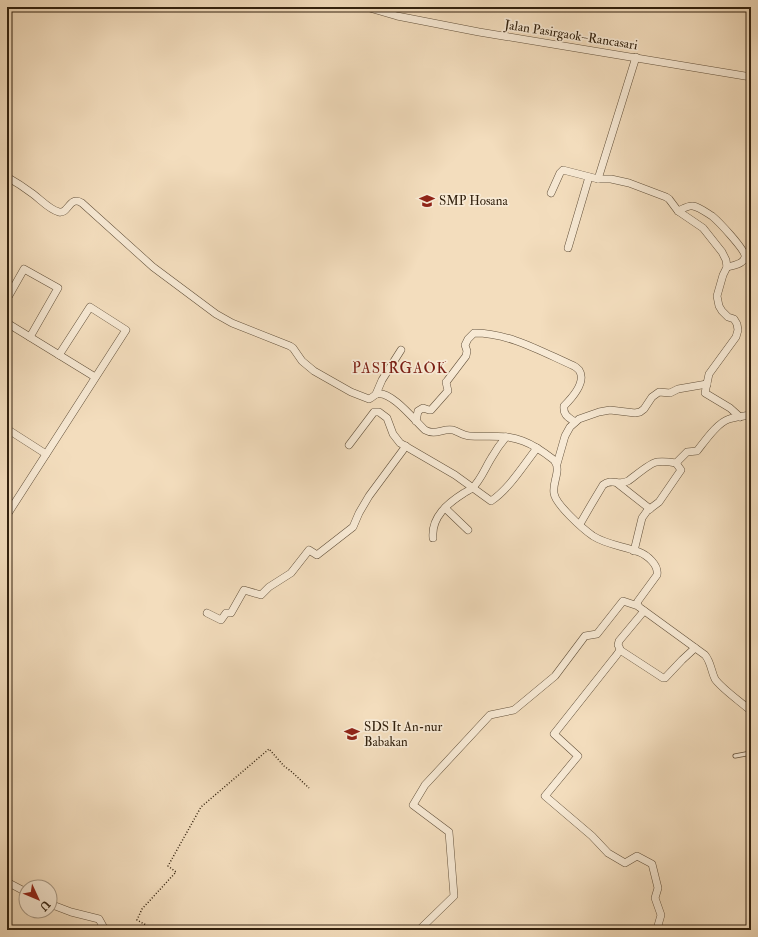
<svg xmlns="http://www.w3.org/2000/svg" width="758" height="937" font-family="'IM FELL Double Pica',serif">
  <rect width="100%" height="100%" fill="#f3ddbd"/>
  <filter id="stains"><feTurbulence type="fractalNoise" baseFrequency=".005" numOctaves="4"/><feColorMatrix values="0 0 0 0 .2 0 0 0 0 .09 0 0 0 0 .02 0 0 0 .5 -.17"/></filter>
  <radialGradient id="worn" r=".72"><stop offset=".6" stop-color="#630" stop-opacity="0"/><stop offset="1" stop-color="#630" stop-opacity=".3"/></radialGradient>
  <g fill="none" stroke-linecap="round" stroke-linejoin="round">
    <g stroke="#62503a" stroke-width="5">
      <path id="service" d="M 735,756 L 751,753"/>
    </g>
    <g stroke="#62503a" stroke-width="8">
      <g id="minor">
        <path d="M 366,7 L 397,16 L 479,32 L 751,77"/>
        <path d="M 7,177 C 16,182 25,188 33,194 C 41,200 50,210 59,212 C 69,214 69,195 82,203 L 153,267 L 216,314 L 232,323 L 290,346 L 293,348 L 302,361 L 314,371 L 351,392 L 369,399 C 372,398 374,395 377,394 C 391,390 416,422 425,430 C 436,436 442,428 453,430 C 459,432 464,436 470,436 C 488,437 506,434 523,441 C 534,445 545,453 554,460 C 562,470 552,482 554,493 C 555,504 583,529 593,536 C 607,545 624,546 639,552 C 647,555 659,565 657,575 L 638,601 L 637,603 L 639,607 L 705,655 C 711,662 711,671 715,679 C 722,689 741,702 751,711"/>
        <path d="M 598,179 L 636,57"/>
        <path d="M 551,193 L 560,173 L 563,170 L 598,179 L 611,179 L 629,183 L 666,197 L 669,199 L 678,211 L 703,228 L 722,252 L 726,260 L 727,267 L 723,275 L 717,296 L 719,306 L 722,311 L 728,317 L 734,319 L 737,324 L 738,330 L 736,337 L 709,374 L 705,393 L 730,408 L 740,417"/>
        <path d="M 678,211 C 683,209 688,205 693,206 C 699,207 707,213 712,216 C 718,221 746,250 745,257 C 744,264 732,266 727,267"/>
        <path d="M 568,248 L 589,177"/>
        <path d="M 7,299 L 24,269 L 58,288 L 30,337"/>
        <path d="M 7,323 L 95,377"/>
        <path d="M 376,394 L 382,380 L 401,350"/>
        <path d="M 416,421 L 418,411 L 423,408 L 429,410 L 431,410 L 446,393 L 448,391 L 446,382 L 447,381 L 466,356 L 467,351 L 465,345 L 468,339 L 474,333 C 510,333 542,352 574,366 C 576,367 578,369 579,370 C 587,382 571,399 564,406 C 563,415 568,417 575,422"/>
        <path d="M 7,429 L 46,454"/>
        <path d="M 349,445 L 374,412 L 379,412 L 387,418 L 393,434 L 400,443 L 455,475 L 491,501 C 509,489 523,466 537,448"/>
        <path d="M 557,464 L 565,436 L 570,427 L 579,419 L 599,412 L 610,410 L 635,413 L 640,412 L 644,409 L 652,397 L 659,392 L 670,393 L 678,389 L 707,384"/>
        <path d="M 617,483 L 650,509"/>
        <path d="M 445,508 L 468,530"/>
        <path d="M 7,515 L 126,330 L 90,307 L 59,355"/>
        <path d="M 580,524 L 591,505 L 603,485 C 612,478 618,486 628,481 C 634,477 651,462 657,462 C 663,461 670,462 676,463 L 687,452 L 697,451 C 705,441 717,423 729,419 C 736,417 744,416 751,415"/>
        <path d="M 433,538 C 431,517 448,503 464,493 C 467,491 470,490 472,488 C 480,482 486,466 492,457 C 496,450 501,443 506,437"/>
        <path d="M 634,551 L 642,518 L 647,511 L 659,502 L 681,470 L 676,463"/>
        <path d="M 644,611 L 619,641 L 618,645 C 622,650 618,653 615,657 L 554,734 L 578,756 L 545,796 L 592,836 L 608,853 L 625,863 L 637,856 L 652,864 L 658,888 L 655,898 L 661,915 L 657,929 L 656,930"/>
        <path d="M 207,613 L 221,620 L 226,613 L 231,613 L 244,590 L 261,595 L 269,587 L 291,573 L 309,550 L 317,555 L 353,527 L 359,513 L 369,496 L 406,446"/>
        <path d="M 620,650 L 663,678 L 665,678 L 682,660 L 695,648"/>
        <path d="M 7,882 L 26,892"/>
        <path d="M 50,904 L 71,912 L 99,919 L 104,928 L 104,930"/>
        <path d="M 419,930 L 454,896 L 449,832 L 413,805 L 425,785 L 490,715 L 514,710 L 555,676 L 585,636 L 597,634 L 623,601 L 638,606"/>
      </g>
    </g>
    <path stroke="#32210e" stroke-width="1.5" stroke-dasharray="1 2" stroke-linecap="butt" d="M 146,930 L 146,925 L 137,920 L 142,909 L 176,872 L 168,866 L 201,807 L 269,749 L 284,766 L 292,772 L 309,788"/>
    <use href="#service" stroke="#f7e9d4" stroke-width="3.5"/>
    <use href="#minor" stroke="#f7e9d4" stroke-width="7"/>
  </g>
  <defs>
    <g id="school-bare" transform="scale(1.2)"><path d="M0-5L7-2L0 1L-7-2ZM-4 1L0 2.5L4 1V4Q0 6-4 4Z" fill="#8f2418" stroke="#f7e9d4" stroke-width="2.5" paint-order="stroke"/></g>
  </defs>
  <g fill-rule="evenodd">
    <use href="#school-bare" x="427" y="201"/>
    <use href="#school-bare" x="352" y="734"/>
  </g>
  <g text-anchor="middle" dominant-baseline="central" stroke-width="3.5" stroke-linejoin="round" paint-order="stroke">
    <g font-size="13" fill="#32210e" stroke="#f7e9d4">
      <text transform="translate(571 35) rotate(9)">Jalan Pasirgaok–Rancasari</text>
    </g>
    <g font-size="13" fill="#32210e" stroke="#f7e9d4" text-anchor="start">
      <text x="439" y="201">SMP Hosana</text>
      <text x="364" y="727">SDS It An-nur<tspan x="364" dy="15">Babakan</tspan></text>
    </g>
    <g font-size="15" letter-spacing="1" fill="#7a1f14" stroke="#f7e9d4">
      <text x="400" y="368">PASIRGAOK</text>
    </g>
  </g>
  <rect width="758" height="937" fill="none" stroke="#f3ddbd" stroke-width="24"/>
  <rect x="8" y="8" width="742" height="921" fill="none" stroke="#32210e" stroke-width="2"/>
  <rect x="12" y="12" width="734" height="913" fill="none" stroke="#32210e"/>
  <g transform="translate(38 899) rotate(134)"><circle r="19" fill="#f7e9d4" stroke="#a89985"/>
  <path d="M0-3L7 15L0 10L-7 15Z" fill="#8f2418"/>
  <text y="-6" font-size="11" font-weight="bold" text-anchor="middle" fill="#32210e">U</text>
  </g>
  <rect width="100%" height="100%" filter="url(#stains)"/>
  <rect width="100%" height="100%" fill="url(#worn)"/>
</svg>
